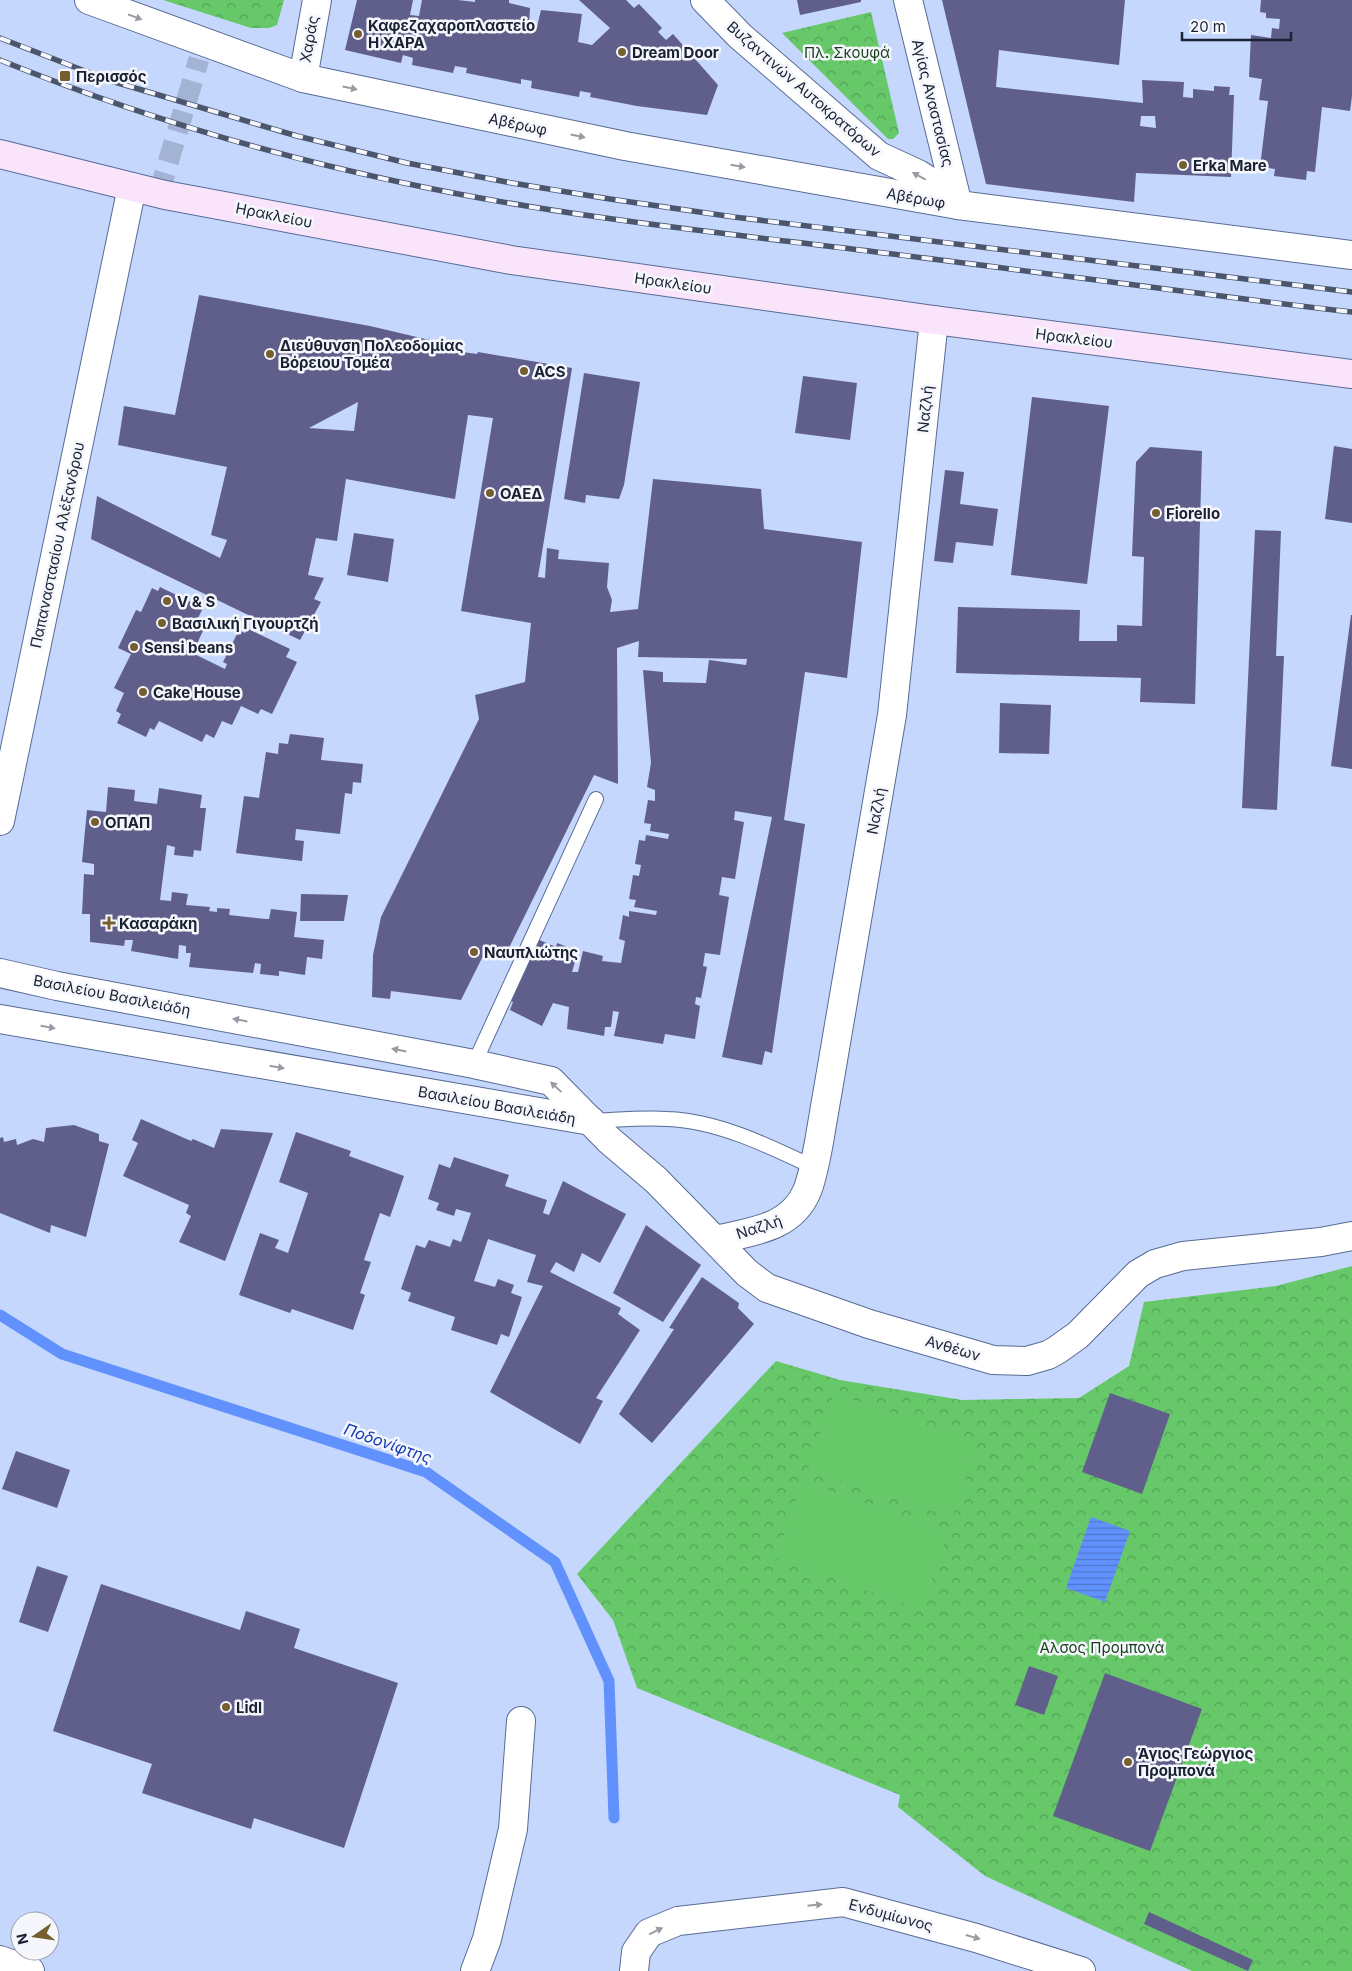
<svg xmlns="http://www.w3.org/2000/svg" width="1352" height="1971" font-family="Inter,sans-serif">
  <defs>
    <pattern id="park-crowns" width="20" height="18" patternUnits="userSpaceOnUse" patternTransform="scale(1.25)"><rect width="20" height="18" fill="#66c869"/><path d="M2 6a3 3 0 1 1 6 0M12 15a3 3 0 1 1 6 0" fill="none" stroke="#53a257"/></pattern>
    <pattern id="water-rules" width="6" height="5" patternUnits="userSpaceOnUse" patternTransform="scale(1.25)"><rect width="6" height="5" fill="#6191fd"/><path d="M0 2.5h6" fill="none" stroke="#4f76cd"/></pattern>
  </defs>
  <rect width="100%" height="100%" fill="#c5d7fc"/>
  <g fill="url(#park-crowns)">
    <path d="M 163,0 L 284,0 L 277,25 L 269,28 L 251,28 Z"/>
    <path d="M 871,12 L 899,133 L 893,139 L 888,139 L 782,33 Z"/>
    <path d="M 1352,1266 L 1352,1971 L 1192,1971 L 985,1876 L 898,1807 L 900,1795 L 637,1688 L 613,1620 L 577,1574 L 776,1361 L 840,1380 L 962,1400 L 1079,1398 L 1129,1366 L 1144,1302 L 1276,1286 Z"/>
  </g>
  <g fill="#66c869">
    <path d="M 834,1393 L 978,1443 L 952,1518 L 808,1469 Z"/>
    <path d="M 803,1481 L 948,1532 L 922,1610 L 776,1558 Z"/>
  </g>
  <path fill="url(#water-rules)" d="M 1091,1517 L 1130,1531 L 1105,1602 L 1066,1588 Z"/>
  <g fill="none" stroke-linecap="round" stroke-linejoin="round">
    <path stroke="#6191fd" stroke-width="11" d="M 0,1315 L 62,1354 L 426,1472 L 555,1562 L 609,1681 L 614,1818"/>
  </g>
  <g fill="#605f8b" fill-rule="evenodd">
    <path d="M 357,0 L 413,0 L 410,15 L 419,16 L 422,0 L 458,0 L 475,2 L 475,0 L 509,0 L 509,3 L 530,8 L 529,26 L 537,27 L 541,10 L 582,14 L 578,42 L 592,45 L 610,28 L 579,0 L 626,0 L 634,8 L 639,4 L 662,28 L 658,32 L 666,40 L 673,34 L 718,85 L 707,115 L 637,106 L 590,97 L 591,93 L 580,91 L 579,97 L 531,88 L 532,81 L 521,79 L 521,84 L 466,73 L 467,68 L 455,66 L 453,73 L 412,65 L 413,58 L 403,55 L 401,63 L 345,50 Z"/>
    <path d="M 797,0 L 861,0 L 861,2 L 800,15 Z"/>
    <path d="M 942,0 L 1125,0 L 1119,65 L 999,50 L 996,87 L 1143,103 L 1142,80 L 1184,82 L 1183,97 L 1193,98 L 1193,89 L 1214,91 L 1214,86 L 1230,87 L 1229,95 L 1234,95 L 1231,177 L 1136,173 L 1134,202 L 986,184 ZM 1141,116 L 1155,116 L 1156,128 L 1140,126 Z"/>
    <path d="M 1261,0 L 1352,0 L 1352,96 L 1350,111 L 1322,107 L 1315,172 L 1307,171 L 1306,180 L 1274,176 L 1275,169 L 1260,167 L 1268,101 L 1259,100 L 1262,79 L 1249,77 L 1251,35 L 1271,38 L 1272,28 L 1279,29 L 1280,19 L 1266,18 L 1266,13 L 1260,12 Z"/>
    <path d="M 199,295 L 370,326 L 455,346 L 455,351 L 477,354 L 478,352 L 572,368 L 538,577 L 545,578 L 547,548 L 559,550 L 558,559 L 609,563 L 607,587 L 612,600 L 610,612 L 638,609 L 653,479 L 761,489 L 764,529 L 862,542 L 847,678 L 805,672 L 784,820 L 805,824 L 772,1053 L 765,1051 L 762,1065 L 722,1057 L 772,817 L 735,811 L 734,820 L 744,822 L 735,879 L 722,877 L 719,895 L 729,897 L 720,955 L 705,953 L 703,966 L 707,967 L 701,998 L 696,997 L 695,1004 L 700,1006 L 695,1039 L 665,1034 L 663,1044 L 614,1036 L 619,1012 L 613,1011 L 611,1027 L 605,1027 L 604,1036 L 567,1029 L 569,1007 L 553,1003 L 542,1026 L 510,1010 L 513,1002 L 509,1000 L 537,939 L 556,947 L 557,943 L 578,951 L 572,972 L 578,972 L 583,951 L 603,956 L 602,961 L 621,963 L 625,941 L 619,939 L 623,915 L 629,917 L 629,911 L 656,915 L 657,911 L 634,907 L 636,900 L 629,899 L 633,875 L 639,876 L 641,865 L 635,864 L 639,840 L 645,841 L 646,835 L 668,839 L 669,834 L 650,831 L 651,824 L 644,823 L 648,800 L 655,801 L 655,790 L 647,787 L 651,763 L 643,670 L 663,672 L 663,682 L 706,683 L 709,660 L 746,665 L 747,659 L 638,657 L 639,641 L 617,648 L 618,784 L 594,775 L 504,958 L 486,950 L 461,1000 L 391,991 L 390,999 L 372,997 L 373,955 L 381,917 L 479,719 L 475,695 L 525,682 L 531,623 L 461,611 L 493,418 L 468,415 L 455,499 L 346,479 L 337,541 L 316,538 L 308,575 L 324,578 L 314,599 L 321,602 L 300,640 L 91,539 L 97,496 L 220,558 L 227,540 L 211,535 L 227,467 L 118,445 L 124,406 L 175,415 ZM 358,402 L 354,431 L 309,428 Z"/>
    <path d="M 584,373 L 640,382 L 624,485 L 619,499 L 586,495 L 585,503 L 564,499 Z"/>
    <path d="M 803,376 L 857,383 L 850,440 L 795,433 Z"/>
    <path d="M 1032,397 L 1109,406 L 1087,584 L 1011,575 Z"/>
    <path d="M 1334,446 L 1352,449 L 1352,523 L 1325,519 Z"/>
    <path d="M 1150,447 L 1202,451 L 1195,704 L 1140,702 L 1141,678 L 956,673 L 958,607 L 1080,610 L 1079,641 L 1117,641 L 1117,625 L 1142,626 L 1144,557 L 1132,556 L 1136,462 Z"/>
    <path d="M 945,470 L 964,472 L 960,504 L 998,509 L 993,546 L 956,542 L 953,563 L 934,561 Z"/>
    <path d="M 1255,530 L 1281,531 L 1276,656 L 1284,656 L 1277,810 L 1242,808 Z"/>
    <path d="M 354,533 L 394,539 L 388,582 L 347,575 Z"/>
    <path d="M 160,587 L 203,608 L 198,618 L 207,622 L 195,648 L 184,643 L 182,648 L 225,669 L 227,664 L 223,662 L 239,630 L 245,633 L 248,629 L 290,649 L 286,657 L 297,662 L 272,714 L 261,709 L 258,714 L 241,706 L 232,725 L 222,721 L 214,738 L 206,734 L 202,742 L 159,721 L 154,730 L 150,728 L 146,737 L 117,723 L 121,714 L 116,711 L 124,693 L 114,688 L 131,654 L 118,648 L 136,610 L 141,612 L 152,588 L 158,591 Z"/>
    <path d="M 1351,615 L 1352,615 L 1352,769 L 1331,766 Z"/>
    <path d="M 1000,703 L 1051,705 L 1049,754 L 999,753 Z"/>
    <path d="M 290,734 L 324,738 L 321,760 L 363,764 L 361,783 L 353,782 L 352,794 L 345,793 L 340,834 L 296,829 L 295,840 L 304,841 L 302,861 L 236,853 L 244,796 L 259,798 L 266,752 L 278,754 L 279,743 L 288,744 Z"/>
    <path d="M 108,787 L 135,790 L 134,801 L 157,804 L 159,788 L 202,795 L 200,808 L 206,808 L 201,851 L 194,850 L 193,857 L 174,855 L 175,847 L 167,845 L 160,900 L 171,901 L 172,892 L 188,894 L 186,905 L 210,907 L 209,911 L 217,912 L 217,908 L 230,909 L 229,915 L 266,919 L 269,919 L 271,909 L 297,912 L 294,937 L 324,940 L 322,959 L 307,957 L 305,975 L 279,971 L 279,976 L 260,974 L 261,964 L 255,963 L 253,973 L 189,967 L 191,953 L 186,953 L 186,946 L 179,945 L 178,959 L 131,951 L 133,940 L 125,940 L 124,946 L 90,942 L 90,914 L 82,914 L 84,874 L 94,875 L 94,864 L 82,862 L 87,810 L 106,812 Z"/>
    <path d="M 301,894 L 348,895 L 344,921 L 300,921 Z"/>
    <path d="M 141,1119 L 191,1141 L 193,1139 L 214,1148 L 221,1129 L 273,1133 L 225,1261 L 179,1242 L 191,1216 L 186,1213 L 189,1205 L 123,1176 L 138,1143 L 132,1140 Z"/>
    <path d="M 74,1125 L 99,1134 L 99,1141 L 109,1144 L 86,1237 L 51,1225 L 50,1233 L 0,1213 L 0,1138 L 3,1137 L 4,1142 L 16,1139 L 17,1145 L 33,1139 L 44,1142 L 46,1128 Z"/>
    <path d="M 296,1132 L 351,1151 L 349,1156 L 404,1176 L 390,1217 L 380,1213 L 364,1260 L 371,1262 L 360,1293 L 365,1295 L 353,1330 L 292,1309 L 290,1313 L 239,1295 L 260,1233 L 279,1240 L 275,1248 L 288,1253 L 308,1193 L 279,1182 Z"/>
    <path d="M 454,1157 L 509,1175 L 505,1186 L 547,1200 L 543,1213 L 549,1215 L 563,1181 L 626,1214 L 600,1263 L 582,1253 L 574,1272 L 556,1262 L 550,1272 L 621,1308 L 618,1314 L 640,1330 L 596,1398 L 603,1401 L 580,1444 L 490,1392 L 543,1286 L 527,1282 L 536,1255 L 488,1239 L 474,1281 L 495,1287 L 498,1279 L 514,1285 L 511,1293 L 522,1297 L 509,1337 L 501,1334 L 497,1345 L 451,1330 L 455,1317 L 408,1301 L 411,1293 L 401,1289 L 416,1245 L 425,1248 L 429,1240 L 450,1247 L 453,1239 L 461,1242 L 471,1213 L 456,1209 L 454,1216 L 436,1210 L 439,1203 L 428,1199 L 439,1164 L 450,1168 Z"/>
    <path d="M 646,1225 L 701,1265 L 663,1322 L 613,1293 Z"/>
    <path d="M 702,1277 L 739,1303 L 738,1308 L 754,1324 L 652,1443 L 619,1414 L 674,1329 L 669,1328 Z"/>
    <path d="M 1110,1393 L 1170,1414 L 1142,1494 L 1082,1472 Z"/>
    <path d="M 16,1451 L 70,1470 L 57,1508 L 2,1489 Z"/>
    <path d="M 37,1566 L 68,1576 L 48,1632 L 19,1622 Z"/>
    <path d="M 101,1584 L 240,1630 L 246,1611 L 300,1629 L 294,1648 L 398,1683 L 344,1848 L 254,1818 L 251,1829 L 142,1793 L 152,1764 L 53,1731 Z"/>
    <path d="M 1029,1666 L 1058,1676 L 1044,1715 L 1015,1705 Z"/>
    <path d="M 1105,1673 L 1202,1709 L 1150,1851 L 1053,1816 Z"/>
    <path d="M 1149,1912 L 1253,1960 L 1248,1971 L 1144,1924 Z"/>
  </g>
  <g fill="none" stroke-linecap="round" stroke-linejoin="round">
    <path stroke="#a3b3d4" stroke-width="21" stroke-dasharray="21 11" stroke-linecap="butt" d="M 159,193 L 199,59"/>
    <g stroke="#586b94" stroke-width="16">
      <g id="service">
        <path d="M 474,1064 L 596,799"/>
        <path d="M 591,1121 C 617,1120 643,1117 668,1119 C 718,1121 769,1146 813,1167"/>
      </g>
    </g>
    <g stroke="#586b94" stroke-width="30">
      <g id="minor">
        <path d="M 908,0 L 958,205"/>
        <path d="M 303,78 L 317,0"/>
        <path d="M 0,973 L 57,986 L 474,1064 L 551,1081 L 609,1140 L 656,1180 L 747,1273 L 767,1288 L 869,1324 L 993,1360 L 1027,1361 L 1048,1355 L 1057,1350 L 1078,1335 L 1138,1274 L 1155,1264 L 1183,1256 L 1321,1242 L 1352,1236"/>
        <path d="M 0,1019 L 591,1121"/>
        <path d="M 716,1240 C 752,1231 791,1229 807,1191 C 813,1176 816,1158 819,1142 L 892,715 L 934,320"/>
        <path d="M 0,1960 L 30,1971"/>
        <path d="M 475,1971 L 487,1939 L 513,1829 L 521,1721"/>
        <path d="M 634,1971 L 636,1952 L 649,1933 L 678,1921 L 843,1902 L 976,1938 L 1081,1971"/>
      </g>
    </g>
    <g stroke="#586b94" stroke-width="30">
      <g id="tertiary">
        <path d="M 89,0 L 303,78 L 625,146 L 958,205 L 1352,255"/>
        <path d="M 705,0 L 740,36 L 879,156 L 918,174 L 937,186 L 957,204"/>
        <path d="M 0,821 L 132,187"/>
      </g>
    </g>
    <g stroke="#586b94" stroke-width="30">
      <path id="secondary" d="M 0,154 L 165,195 L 511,260 L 934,320 L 1352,374"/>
    </g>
    <use href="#service" stroke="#fff" stroke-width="14"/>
    <use href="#minor" stroke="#fff" stroke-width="28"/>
    <use href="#tertiary" stroke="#fff" stroke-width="28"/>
    <use href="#secondary" stroke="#fae4fc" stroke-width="28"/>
    <g stroke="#4b566d" stroke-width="5.5">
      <g id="rail">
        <path d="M 0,38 L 108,80 L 297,136 L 407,163 L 512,183 L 610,199 L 734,217 L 1352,292"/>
        <path d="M 0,60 C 131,113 266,154 404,183 C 562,217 724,233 884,253 C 1040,272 1196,294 1352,312"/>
      </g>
    </g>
    <use href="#rail" stroke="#f5f7fc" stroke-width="4" stroke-dasharray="11" stroke-linecap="butt"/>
  </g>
  <defs><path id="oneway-solid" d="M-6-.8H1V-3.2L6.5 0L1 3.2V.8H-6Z" transform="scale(1.25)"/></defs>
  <g fill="#989ba3">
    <use href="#oneway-solid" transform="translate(135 17) rotate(20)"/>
    <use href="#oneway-solid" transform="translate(350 88) rotate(12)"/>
    <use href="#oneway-solid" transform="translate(578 136) rotate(12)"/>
    <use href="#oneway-solid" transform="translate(738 166) rotate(10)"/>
    <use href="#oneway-solid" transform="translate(919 176) rotate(-151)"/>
    <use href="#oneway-solid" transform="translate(240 1020) rotate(-169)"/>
    <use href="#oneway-solid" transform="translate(48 1027) rotate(10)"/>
    <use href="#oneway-solid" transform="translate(399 1050) rotate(-169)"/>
    <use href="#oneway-solid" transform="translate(277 1067) rotate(10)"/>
    <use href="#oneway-solid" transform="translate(556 1087) rotate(-137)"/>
    <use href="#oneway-solid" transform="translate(815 1905) rotate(-6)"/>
    <use href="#oneway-solid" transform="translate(656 1931) rotate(-26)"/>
    <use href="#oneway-solid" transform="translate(973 1937) rotate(16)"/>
  </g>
  <g fill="#765f2f" stroke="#f5f7fc" stroke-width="2">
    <circle cx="358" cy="34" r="5"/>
    <circle cx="622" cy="52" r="5"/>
    <rect x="59" y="70" width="12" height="12" rx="2.5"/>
    <circle cx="1183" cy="165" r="5"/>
    <circle cx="270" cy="354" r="5"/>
    <circle cx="524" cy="371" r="5"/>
    <circle cx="490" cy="493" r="5"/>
    <circle cx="1156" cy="513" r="5"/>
    <circle cx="167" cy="601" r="5"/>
    <circle cx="162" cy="623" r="5"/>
    <circle cx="134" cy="647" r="5"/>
    <circle cx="143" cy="692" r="5"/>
    <circle cx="95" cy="822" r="5"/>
    <path d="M106.5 915.5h5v5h5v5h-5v5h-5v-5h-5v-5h5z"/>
    <circle cx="474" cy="952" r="5"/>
    <circle cx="226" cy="1707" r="5"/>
    <circle cx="1128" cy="1762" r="5"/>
  </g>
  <g text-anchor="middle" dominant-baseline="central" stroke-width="5" stroke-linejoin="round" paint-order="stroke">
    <g font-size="15" font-weight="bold" fill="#192132" stroke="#f5f7fc" text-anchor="start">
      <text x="368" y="25">Καφεζαχαροπλαστείο<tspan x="368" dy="17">Η ΧΑΡΑ</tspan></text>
      <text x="632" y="52">Dream Door</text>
      <text x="76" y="76">Περισσός</text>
      <text x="1193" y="165">Erka Mare</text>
      <text x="280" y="345">Διεύθυνση Πολεοδομίας<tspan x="280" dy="17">Βόρειου Τομέα</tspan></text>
      <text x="534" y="371">ACS</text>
      <text x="500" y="493">ΟΑΕΔ</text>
      <text x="1166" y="513">Fiorello</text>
      <text x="177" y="601">V &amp; S</text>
      <text x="172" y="623">Βασιλική Γιγουρτζή</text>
      <text x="144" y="647">Sensi beans</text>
      <text x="153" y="692">Cake House</text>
      <text x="105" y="822">ΟΠΑΠ</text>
      <text x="119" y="923">Κασαράκη</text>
      <text x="484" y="952">Ναυπλιώτης</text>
      <text x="236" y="1707">Lidl</text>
      <text x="1138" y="1753">Άγιος Γεώργιος<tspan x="1138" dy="17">Προμπονά</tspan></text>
    </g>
    <g font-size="15" fill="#192132" stroke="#f5f7fc">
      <text transform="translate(309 39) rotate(-80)">Χαράς</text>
      <text transform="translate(804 89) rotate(41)">Βυζαντινών Αυτοκρατόρων</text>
      <text transform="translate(933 103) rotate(76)">Αγίας Αναστασίας</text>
      <text transform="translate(518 124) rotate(12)">Αβέρωφ</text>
      <text transform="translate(916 198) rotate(10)">Αβέρωφ</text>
      <text transform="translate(274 215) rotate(11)">Ηρακλείου</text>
      <text transform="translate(673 283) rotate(8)">Ηρακλείου</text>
      <text transform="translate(1074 338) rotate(7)">Ηρακλείου</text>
      <text transform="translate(925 409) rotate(-84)">Ναζλή</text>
      <text transform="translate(57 545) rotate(-78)">Παπαναστασίου Αλέξανδρου</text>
      <text transform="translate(876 811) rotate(-80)">Ναζλή</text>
      <text transform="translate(112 995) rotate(11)">Βασιλείου Βασιλειάδη</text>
      <text transform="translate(497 1105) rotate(10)">Βασιλείου Βασιλειάδη</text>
      <text transform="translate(759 1227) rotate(-18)">Ναζλή</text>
      <text transform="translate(953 1348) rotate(16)">Ανθέων</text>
      <text transform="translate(891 1915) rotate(15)">Ενδυμίωνος</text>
    </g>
    <g font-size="15" fill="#163f18" stroke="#f5f7fc">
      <text x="847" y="52">Πλ. Σκουφά</text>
      <text x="1102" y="1647">Αλσος Προμπονά</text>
    </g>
    <g font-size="16" font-style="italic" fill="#113ab5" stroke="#f5f7fc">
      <text transform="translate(388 1443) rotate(19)">Ποδονίφτης</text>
    </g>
  </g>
  <g transform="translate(35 1936) rotate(257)"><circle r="24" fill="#f5f7fc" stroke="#9da1ab"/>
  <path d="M0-4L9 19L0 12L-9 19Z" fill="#765f2f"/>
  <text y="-8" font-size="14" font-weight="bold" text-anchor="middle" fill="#192132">N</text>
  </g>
  <path d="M1182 32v8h109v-8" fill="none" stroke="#192132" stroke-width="2.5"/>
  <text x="1190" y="32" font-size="15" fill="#192132" stroke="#f5f7fc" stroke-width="4" paint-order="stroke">20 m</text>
</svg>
